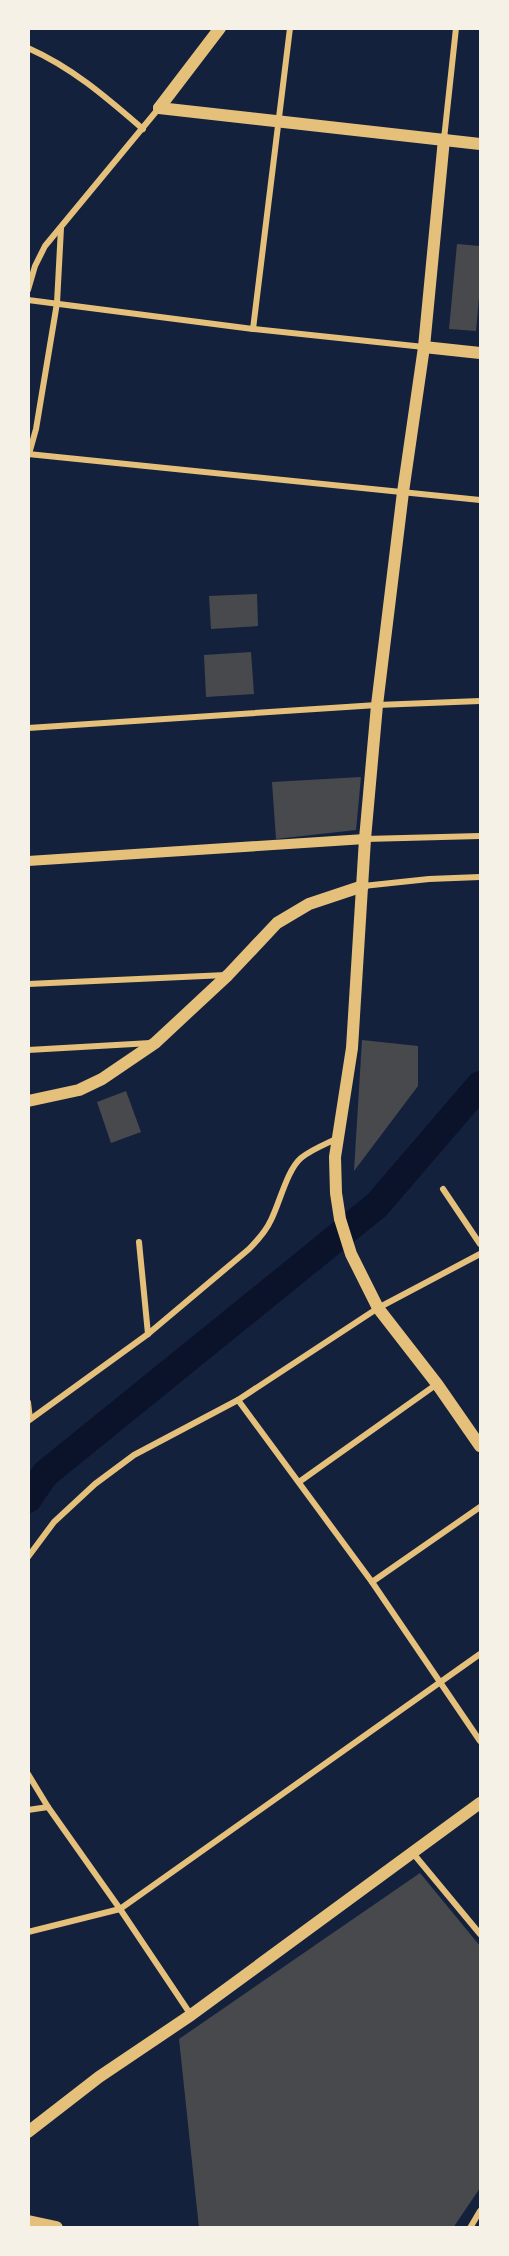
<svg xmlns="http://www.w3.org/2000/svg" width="509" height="2256" font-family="'Source Serif 4',serif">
  <rect width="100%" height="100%" fill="#14213d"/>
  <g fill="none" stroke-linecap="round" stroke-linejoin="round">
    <path stroke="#0b132b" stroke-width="28" d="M 28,1499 L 45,1474 L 377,1205 L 480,1085"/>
  </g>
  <g fill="#48494c">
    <path d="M 457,244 L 480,246 L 480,285 L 476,331 L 449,329 Z"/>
    <path d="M 257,594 L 258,626 L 211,629 L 209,596 Z"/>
    <path d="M 251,652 L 254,694 L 206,697 L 204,655 Z"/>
    <path d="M 361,777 L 356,830 L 276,839 L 272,782 Z"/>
    <path d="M 362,1040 L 418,1046 L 418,1086 L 354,1171 Z"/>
    <path d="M 126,1091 L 141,1132 L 111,1143 L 97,1102 Z"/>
    <path d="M 420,1873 L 480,1946 L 480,2188 L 453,2228 L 199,2228 L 179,2039 Z"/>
  </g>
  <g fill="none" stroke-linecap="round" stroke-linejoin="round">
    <g stroke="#e5c07b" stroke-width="6">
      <path d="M 28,48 C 73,68 107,98 143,129"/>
      <path d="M 444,139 L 456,28"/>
      <path d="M 28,290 L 35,266 L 45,246 L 159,108"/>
      <path d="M 28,300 L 253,329 L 424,347"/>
      <path d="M 253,329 L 290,28"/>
      <path d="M 28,454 L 480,500"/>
      <path d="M 29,454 L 36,429 L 57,303 L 61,228"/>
      <path d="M 28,728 L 377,705 L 480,701"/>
      <path d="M 365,839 L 480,836"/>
      <path d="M 363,886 L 429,879 L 480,877"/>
      <path d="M 28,984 L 226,975"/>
      <path d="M 28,1050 L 151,1043"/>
      <path d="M 443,1189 L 480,1244"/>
      <path d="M 139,1242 L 148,1334"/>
      <path d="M 238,1400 L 372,1582 L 480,1741"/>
      <path d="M 28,1402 L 30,1419"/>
      <path d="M 28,1421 L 148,1334 L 249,1249 C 258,1240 266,1231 271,1220 C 280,1202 287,1170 301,1158 C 312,1149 326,1144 338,1138"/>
      <path d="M 299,1482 L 437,1384"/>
      <path d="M 28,1557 L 54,1522 L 95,1484 L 134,1455 L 238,1400 L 378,1308 L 480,1254"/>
      <path d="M 372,1582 L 480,1507"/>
      <path d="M 28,1774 L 48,1807 L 120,1909 L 191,2015"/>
      <path d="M 28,1810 L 48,1807"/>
      <path d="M 412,1852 L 480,1934"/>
      <path d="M 28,1932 L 120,1909 L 480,1654"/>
      <path d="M 470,2228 L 480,2211"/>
    </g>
    <path stroke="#e5c07b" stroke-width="10" d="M 28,861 L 365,839"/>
    <g stroke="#e5c07b" stroke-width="12">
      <path d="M 159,108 L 480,144"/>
      <path d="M 159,108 L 220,28"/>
      <path d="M 444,139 L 424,347 L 403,492 L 377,705 L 365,839 L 352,1048 L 335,1157 L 336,1193 L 340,1219 L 351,1254 L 378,1308 L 437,1384 L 480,1446"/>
      <path d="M 424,347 L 480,353"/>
      <path d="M 28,1101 L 79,1090 L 102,1079 L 155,1043 L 228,975 L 277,923 L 309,904 L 363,886"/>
      <path d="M 28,2132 L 99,2077 L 191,2015 L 480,1803"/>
    </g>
    <path stroke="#e5c07b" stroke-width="14" d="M 28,2222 L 56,2228"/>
  </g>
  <rect width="509" height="2256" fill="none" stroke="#f6f1e7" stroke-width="60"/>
</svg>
